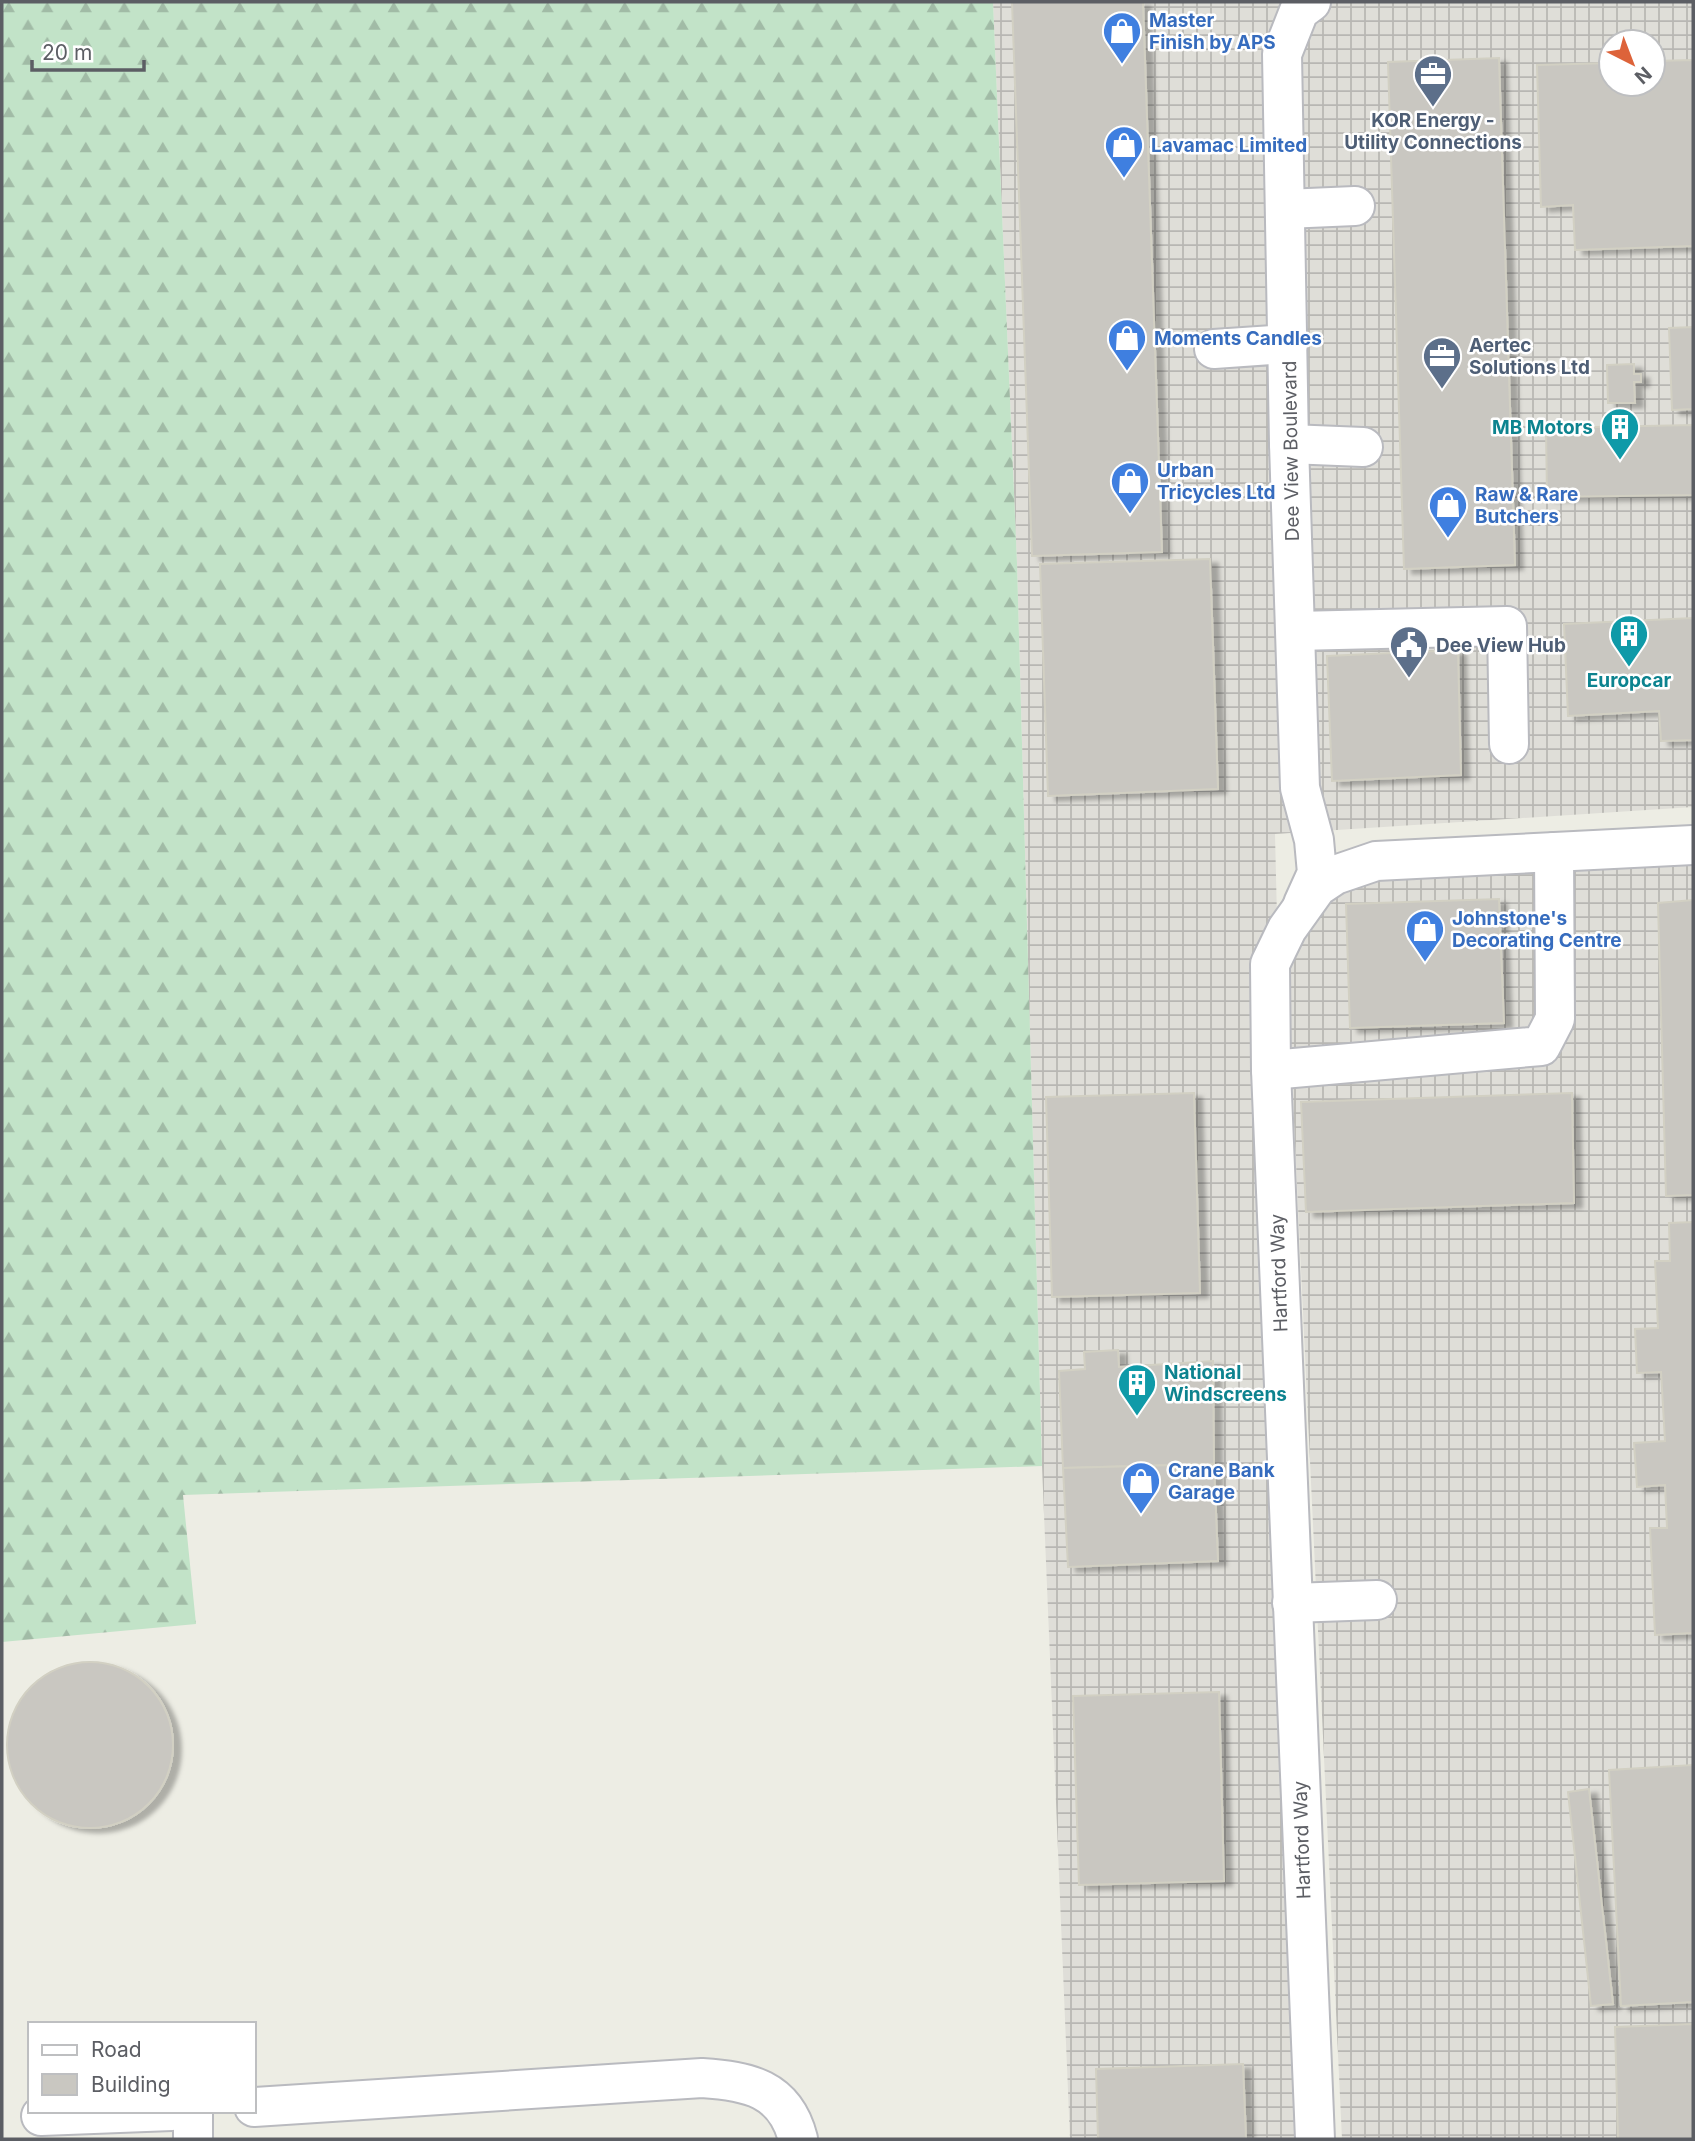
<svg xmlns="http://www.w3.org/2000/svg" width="1695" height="2141" font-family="Inter,sans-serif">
  <defs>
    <pattern id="industrial-grid" width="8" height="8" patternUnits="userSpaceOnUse" patternTransform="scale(1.75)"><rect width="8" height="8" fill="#dfded8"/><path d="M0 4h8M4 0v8" fill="none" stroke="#b8b7b3"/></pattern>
    <pattern id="forest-firs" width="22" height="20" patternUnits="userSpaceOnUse" patternTransform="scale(1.75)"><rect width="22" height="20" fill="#c2e3c8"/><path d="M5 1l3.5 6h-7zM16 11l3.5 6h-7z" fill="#a1bba6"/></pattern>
    <filter id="shadow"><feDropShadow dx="8" dy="4.5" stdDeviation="2" flood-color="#0004"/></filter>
  </defs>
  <rect width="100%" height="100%" fill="#edede4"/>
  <g fill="url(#industrial-grid)" fill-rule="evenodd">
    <path d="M 993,2 L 1693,2 L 1693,807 L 1275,834 L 1306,2139 L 1070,2139 L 1042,1466 L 1017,563 ZM 1611,42 L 1653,42 L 1653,84 L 1611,84 Z"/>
    <path d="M 1693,862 L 1693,2139 L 1342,2139 L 1287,973 L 1307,914 L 1351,880 Z"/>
  </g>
  <path fill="url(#forest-firs)" d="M 2,2 L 993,2 L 1017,563 L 1042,1466 L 183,1495 L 196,1624 L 2,1642 Z"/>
  <g fill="#c9c7c1" stroke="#d2d0c3" stroke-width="2" filter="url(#shadow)">
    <path d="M 1012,2 L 1143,2 L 1162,552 L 1032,556 Z"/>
    <path d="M 1499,58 L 1515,565 L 1404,569 L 1388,62 Z"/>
    <path d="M 1693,60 L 1693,246 L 1575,250 L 1573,205 L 1541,207 L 1537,65 L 1611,63 L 1611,84 L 1653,84 L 1653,61 Z"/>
    <path d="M 1693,327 L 1693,409 L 1672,410 L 1669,328 Z"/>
    <path d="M 1634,364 L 1634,374 L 1641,374 L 1641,382 L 1634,382 L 1635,403 L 1608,403 L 1607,365 Z"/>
    <path d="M 1693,425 L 1693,495 L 1547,497 L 1546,428 Z"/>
    <path d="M 1210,559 L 1218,789 L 1048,796 L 1040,564 Z"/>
    <path d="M 1693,618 L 1693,740 L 1661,741 L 1659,711 L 1568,716 L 1564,624 Z"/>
    <path d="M 1458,650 L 1461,775 L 1332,781 L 1327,656 Z"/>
    <path d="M 1499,899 L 1504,1023 L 1350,1028 L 1346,904 Z"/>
    <path d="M 1693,900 L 1693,1195 L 1666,1196 L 1658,903 Z"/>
    <path d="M 1194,1093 L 1200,1293 L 1052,1297 L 1046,1097 Z"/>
    <path d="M 1572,1093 L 1574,1203 L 1306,1212 L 1301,1102 Z"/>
    <path d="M 1693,1222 L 1693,1633 L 1655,1635 L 1650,1528 L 1667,1528 L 1665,1485 L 1637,1487 L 1634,1443 L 1665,1441 L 1661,1372 L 1637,1373 L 1635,1329 L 1658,1328 L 1655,1261 L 1670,1261 L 1669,1223 Z"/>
    <path d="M 1118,1350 L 1119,1367 L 1213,1361 L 1214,1464 L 1063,1468 L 1059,1371 L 1085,1369 L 1084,1352 Z"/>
    <path d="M 1214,1464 L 1218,1561 L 1068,1567 L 1063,1468 Z"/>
    <circle cx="90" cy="1745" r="83"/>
    <path d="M 1219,1692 L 1224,1881 L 1079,1885 L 1073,1696 Z"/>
    <path d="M 1693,1765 L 1693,2002 L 1621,2006 L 1609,1770 Z"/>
    <path d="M 1589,1789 L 1613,2004 L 1591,2006 L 1568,1792 Z"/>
    <path d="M 1693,2024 L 1693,2139 L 1618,2139 L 1615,2027 Z"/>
    <path d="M 1243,2064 L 1246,2139 L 1098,2139 L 1096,2069 Z"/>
  </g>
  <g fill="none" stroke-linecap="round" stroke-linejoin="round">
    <g stroke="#b9babf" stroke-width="42">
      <g id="minor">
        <path d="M 1285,209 L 1355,206"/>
        <path d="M 1214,349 L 1288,344"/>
        <path d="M 1289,444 L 1363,447"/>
        <path d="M 1296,631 L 1507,626 L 1509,744"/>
        <path d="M 1303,904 L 1317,873 L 1314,840 L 1300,788 L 1289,444 L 1282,54 L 1299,11 L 1311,2"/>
        <path d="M 1271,1070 L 1541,1046 L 1555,1019 L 1554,852"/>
        <path d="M 1292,1603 L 1377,1600"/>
        <path d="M 254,2107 L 702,2078 C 748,2081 785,2088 798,2139"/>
        <path d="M 41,2116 L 172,2111"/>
        <path d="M 193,2139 L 193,2111"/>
        <path d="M 1315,2139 L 1271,1070 L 1270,964 L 1287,929 L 1317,887 L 1335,875 L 1376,861 L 1693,845"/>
      </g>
    </g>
    <use href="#minor" stroke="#fff" stroke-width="38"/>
  </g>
  <defs>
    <g id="shop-pin" transform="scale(2.0125)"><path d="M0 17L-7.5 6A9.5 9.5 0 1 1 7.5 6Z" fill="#3f7fe0" stroke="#fff"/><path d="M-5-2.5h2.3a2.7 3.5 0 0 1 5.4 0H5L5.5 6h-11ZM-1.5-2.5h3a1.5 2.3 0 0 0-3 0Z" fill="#fff"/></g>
    <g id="office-pin" transform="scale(2.0125)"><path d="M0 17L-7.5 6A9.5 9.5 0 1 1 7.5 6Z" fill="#5c6f8a" stroke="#fff"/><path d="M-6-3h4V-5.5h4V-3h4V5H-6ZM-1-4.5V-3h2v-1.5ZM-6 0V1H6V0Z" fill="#fff"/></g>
    <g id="building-pin" transform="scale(2.0125)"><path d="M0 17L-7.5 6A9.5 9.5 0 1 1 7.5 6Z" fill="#0f9aa8" stroke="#fff"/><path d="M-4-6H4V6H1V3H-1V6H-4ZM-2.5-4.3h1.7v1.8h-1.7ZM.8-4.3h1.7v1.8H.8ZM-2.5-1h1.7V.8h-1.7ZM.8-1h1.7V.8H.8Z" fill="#fff"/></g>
    <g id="civic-pin" transform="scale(2.0125)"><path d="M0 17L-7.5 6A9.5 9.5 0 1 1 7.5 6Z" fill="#5c6f8a" stroke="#fff"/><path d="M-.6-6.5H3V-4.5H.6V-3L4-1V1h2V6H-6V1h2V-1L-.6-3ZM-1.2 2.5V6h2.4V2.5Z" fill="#fff"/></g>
  </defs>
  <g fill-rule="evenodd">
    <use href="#shop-pin" x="1122" y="31"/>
    <use href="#office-pin" x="1433" y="74"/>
    <use href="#shop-pin" x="1124" y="145"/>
    <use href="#shop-pin" x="1127" y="338"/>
    <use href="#office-pin" x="1442" y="356"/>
    <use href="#building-pin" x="1620" y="427"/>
    <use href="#shop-pin" x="1130" y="481"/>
    <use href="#shop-pin" x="1448" y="505"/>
    <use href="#building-pin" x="1629" y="634"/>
    <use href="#civic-pin" x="1409" y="645"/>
    <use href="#shop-pin" x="1425" y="929"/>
    <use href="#building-pin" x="1137" y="1383"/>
    <use href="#shop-pin" x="1141" y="1481"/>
  </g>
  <g text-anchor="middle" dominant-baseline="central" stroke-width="5" stroke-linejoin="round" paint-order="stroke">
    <g font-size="19" font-weight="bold" fill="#366cbe" stroke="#fff" text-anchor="start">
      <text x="1149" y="20">Master<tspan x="1149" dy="22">Finish by APS</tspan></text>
      <text x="1151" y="145">Lavamac Limited</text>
      <text x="1154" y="338">Moments Candles</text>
      <text x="1157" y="470">Urban<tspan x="1157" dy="22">Tricycles Ltd</tspan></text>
      <text x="1475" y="494">Raw &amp; Rare<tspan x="1475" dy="22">Butchers</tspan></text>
      <text x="1452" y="918">Johnstone's<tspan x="1452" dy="22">Decorating Centre</tspan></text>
      <text x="1168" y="1470">Crane Bank<tspan x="1168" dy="22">Garage</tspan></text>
    </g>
    <g font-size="19" font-weight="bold" fill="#4e5e75" stroke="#fff" text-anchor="start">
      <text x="1433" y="120" text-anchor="middle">KOR Energy -<tspan x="1433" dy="22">Utility Connections</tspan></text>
      <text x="1469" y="345">Aertec<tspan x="1469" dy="22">Solutions Ltd</tspan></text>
      <text x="1436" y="645">Dee View Hub</text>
    </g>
    <g font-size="19" font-weight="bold" fill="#0d838f" stroke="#fff" text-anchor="end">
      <text x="1593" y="427">MB Motors</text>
      <text x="1629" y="680" text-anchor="middle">Europcar</text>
      <text x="1164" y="1372" text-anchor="start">National<tspan x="1164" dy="22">Windscreens</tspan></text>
    </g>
    <g font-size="19" fill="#5c5e64" stroke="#fff">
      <text transform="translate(1291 451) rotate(-91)">Dee View Boulevard</text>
      <text transform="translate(1279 1273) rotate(-92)">Hartford Way</text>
      <text transform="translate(1302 1840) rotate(-92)">Hartford Way</text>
    </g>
  </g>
  <rect width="1695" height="2141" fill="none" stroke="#5c5e64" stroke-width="7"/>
  <rect x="28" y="2022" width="228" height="91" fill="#ffffff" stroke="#bebfc1" stroke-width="2"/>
  <rect x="42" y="2045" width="35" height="10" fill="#ffffff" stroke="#bebfc1" stroke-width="2"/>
  <text x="91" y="2057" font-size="21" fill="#5c5e64">Road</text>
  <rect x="42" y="2074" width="35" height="21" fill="#c9c7c1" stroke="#bebfc1" stroke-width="2"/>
  <text x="91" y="2092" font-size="21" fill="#5c5e64">Building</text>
  <g transform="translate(1632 63) rotate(138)"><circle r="33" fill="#ffffff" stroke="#bebfc1" stroke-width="2"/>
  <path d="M0-5L12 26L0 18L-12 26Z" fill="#dd633a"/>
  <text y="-10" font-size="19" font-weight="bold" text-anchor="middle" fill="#5c5e64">N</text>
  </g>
  <path d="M32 60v10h112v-10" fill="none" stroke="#5c5e64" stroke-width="3.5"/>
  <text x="42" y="60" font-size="21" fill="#5c5e64" stroke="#ffffff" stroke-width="5" paint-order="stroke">20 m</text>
</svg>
